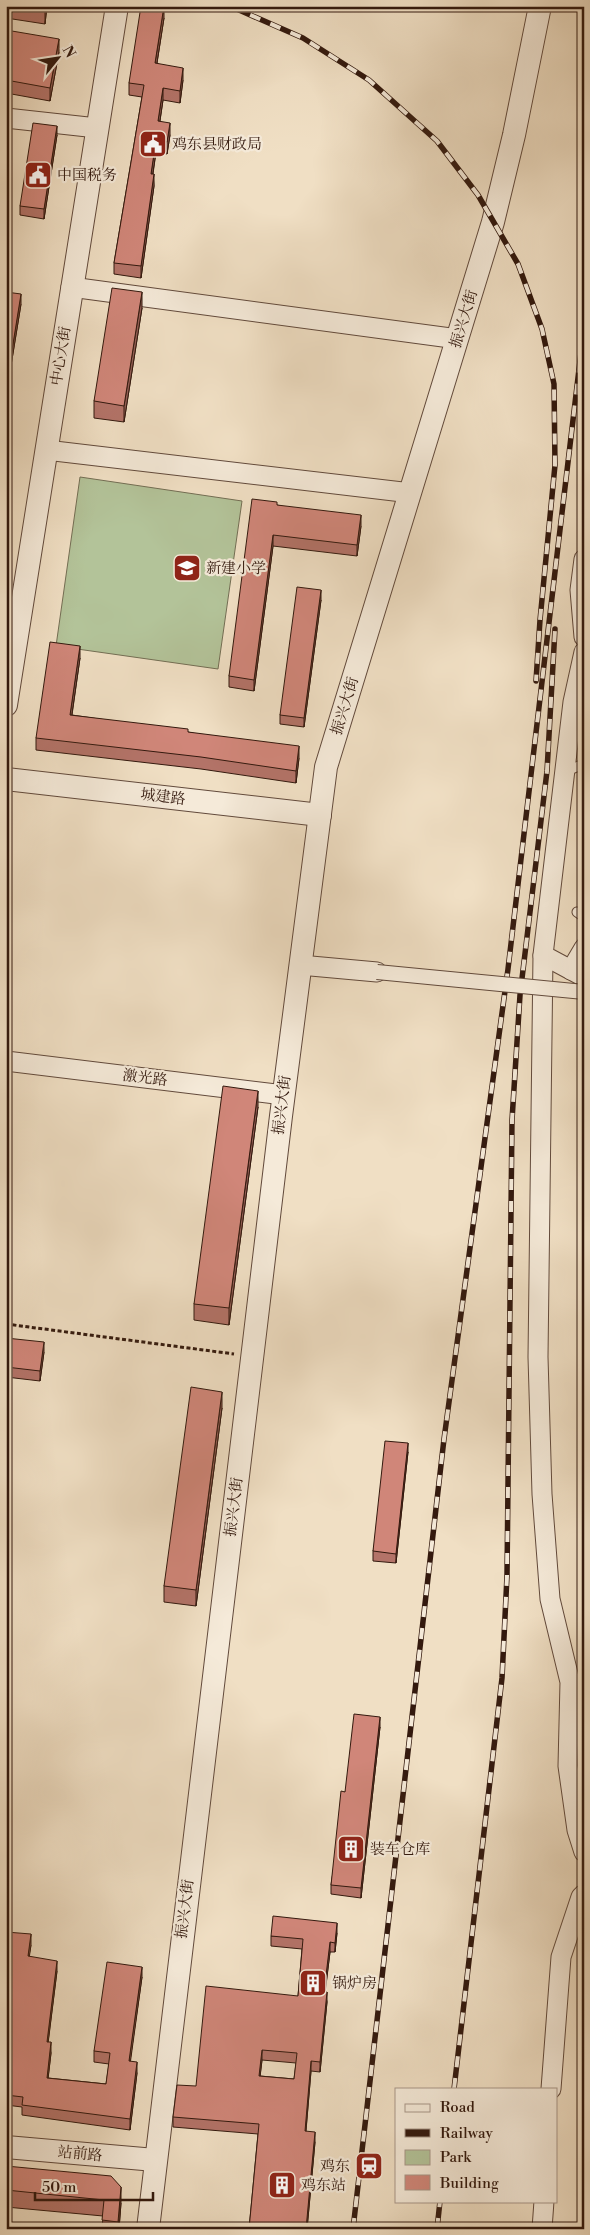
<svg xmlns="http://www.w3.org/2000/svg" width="590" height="2235" font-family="'Libre Bodoni','Noto Serif SC',serif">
  <rect width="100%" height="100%" fill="#f0dfc4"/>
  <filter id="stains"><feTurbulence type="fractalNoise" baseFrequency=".004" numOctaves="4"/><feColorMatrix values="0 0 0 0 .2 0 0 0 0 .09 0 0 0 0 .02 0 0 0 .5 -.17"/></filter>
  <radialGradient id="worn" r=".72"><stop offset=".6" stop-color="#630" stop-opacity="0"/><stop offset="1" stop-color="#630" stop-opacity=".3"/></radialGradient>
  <path fill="#b3c399" stroke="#736e54" d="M 80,477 L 242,501 L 218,669 L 56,646 Z"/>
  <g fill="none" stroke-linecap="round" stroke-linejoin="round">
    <g stroke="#624a3c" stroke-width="11">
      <g id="service">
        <path d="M 571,717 L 584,720"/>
        <path d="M 566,771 L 584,764"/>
        <path d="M 577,912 L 584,917"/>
      </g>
    </g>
    <g stroke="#624a3c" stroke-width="21">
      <g id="minor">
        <path d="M 6,118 L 97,128"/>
        <path d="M 71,287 L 458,339"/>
        <path d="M 46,450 L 411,493"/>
        <path d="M 584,559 L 580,590 L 584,637"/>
        <path d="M 584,652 L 573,702 L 543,955 L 584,977"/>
        <path d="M 543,955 L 538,1357 L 542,1494 L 550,1599 L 570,1682 L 568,1766 L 577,1830 L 584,1852"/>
        <path d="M 300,965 L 377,972"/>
        <path d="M 571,970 L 584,948"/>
        <path d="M 6,1061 L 284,1095"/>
        <path d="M 551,2089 L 561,1957 L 581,1897 L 584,1894"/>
        <path d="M 542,2229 L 544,2201"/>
      </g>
    </g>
    <g stroke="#624a3c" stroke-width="24">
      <g id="tertiary">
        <path d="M 6,705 L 117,6"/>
        <path d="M 6,779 L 320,815"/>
        <path d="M 6,2147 L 155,2160"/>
        <path d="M 148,2229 L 281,1116 L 326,767 L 493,222 L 514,135 L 540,6"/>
      </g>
    </g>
    <path stroke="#33190e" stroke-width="3" stroke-dasharray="4 2.5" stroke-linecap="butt" d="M 6,1324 L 234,1354"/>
    <use href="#service" stroke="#f5ead9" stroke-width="9"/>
    <use href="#minor" stroke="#f5ead9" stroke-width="19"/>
    <use href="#tertiary" stroke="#f5ead9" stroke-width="22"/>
    <g stroke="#33190e" stroke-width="5.5">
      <g id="rail">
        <path d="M 230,6 L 303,38 L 369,80 L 437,141 L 478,195 L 518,264 L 542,329 L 554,384 L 555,465 L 540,620 L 536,681"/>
        <path d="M 454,2089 L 502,1678 L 507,1576 L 512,1120 L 520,995 L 547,771 L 555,629"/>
        <path d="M 353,2229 L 444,1439 L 508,969 L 584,327"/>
        <path d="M 437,2229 L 440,2201"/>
      </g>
    </g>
    <use href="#rail" stroke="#f5ead9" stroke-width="4" stroke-dasharray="11" stroke-linecap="butt"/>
    <g stroke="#624a3c" stroke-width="16" stroke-linecap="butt">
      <path id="pedestrian-bridge" d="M 377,972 L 584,992"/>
    </g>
    <use href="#pedestrian-bridge" stroke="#f5ead9" stroke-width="14"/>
  </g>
  <g fill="#b37368" stroke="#33190e" fill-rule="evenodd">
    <path d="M 6,6 L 47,6 L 45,24 L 6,18 Z"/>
    <path d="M 164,18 L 157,63 L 183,80 L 180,103 L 163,100 L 160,121 L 170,135 L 167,154 L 156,152 L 153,174 L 154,186 L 141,278 L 114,274 L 114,263 L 142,97 L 129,95 L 129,83 Z"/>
    <path d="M 6,30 L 59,52 L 50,101 L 6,93 Z"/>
    <path d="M 57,135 L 44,219 L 20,215 L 20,206 Z"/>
    <path d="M 6,292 L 21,304 L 8,384 L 6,384 Z"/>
    <path d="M 142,308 L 124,422 L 94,418 L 94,401 Z"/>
    <path d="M 277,505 L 361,526 L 357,556 L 273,546 L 254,691 L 229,687 L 229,676 Z"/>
    <path d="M 321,600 L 304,727 L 280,724 L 280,715 Z"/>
    <path d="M 80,658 L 72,715 L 188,732 L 299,758 L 296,783 L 201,769 L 36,750 L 36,738 Z"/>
    <path d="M 258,1107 L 229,1325 L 194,1320 L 194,1304 Z"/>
    <path d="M 6,1338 L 44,1352 L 40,1381 L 6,1377 Z"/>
    <path d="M 222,1408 L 196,1606 L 164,1602 L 164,1586 Z"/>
    <path d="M 408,1452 L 396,1563 L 373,1561 L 373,1551 Z"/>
    <path d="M 380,1727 L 361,1898 L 331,1894 L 331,1885 L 345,1792 Z"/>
    <path d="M 6,1932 L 31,1945 L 29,1956 L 57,1971 L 48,2042 L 51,2053 L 48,2078 L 106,2084 L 109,2064 L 94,2062 L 94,2051 L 142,1977 L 130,2061 L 137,2073 L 130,2130 L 22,2115 L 22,2107 L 6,2105 Z"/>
    <path d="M 337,1933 L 335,1952 L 330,1952 L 325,1992 L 327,2002 L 320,2072 L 311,2071 L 306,2131 L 315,2142 L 307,2229 L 249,2229 L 258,2134 L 173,2127 L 173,2117 L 196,2086 L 298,1996 L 302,1949 L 271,1946 L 271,1936 ZM 262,2060 L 296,2063 L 294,2079 L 260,2076 Z"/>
    <path d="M 6,2166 L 121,2203 L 119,2229 L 102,2229 L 103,2216 L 6,2207 Z"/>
  </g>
  <g fill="#925e55" stroke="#33190e">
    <path d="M 46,6 L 47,6 L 45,24 L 45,11 Z"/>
    <path d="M 164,6 L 164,18 L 155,75 L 155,63 Z"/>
    <path d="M 59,39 L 59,52 L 50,101 L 50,88 Z"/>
    <path d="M 183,68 L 183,80 L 180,103 L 180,91 Z"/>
    <path d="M 163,88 L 163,100 L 158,133 L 158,121 Z"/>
    <path d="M 170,123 L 170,135 L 167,154 L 167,142 Z"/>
    <path d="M 57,126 L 57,135 L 44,219 L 44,209 Z"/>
    <path d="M 156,140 L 156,152 L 151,185 L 151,174 Z"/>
    <path d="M 154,174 L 154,186 L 141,278 L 141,266 Z"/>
    <path d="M 142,292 L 142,308 L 124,422 L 124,406 Z"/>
    <path d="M 21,294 L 21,304 L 8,384 L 8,375 Z"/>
    <path d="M 361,515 L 361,526 L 357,556 L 357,545 Z"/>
    <path d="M 273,535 L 273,546 L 254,691 L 254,680 Z"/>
    <path d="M 321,590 L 321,600 L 304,727 L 304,718 Z"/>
    <path d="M 80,646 L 80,658 L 70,727 L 70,715 Z"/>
    <path d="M 299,746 L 299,758 L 296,783 L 296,771 Z"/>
    <path d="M 258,1091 L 258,1107 L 229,1325 L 229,1308 Z"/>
    <path d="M 44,1342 L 44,1352 L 40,1381 L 40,1371 Z"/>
    <path d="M 222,1392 L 222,1408 L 196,1606 L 196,1590 Z"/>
    <path d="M 408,1443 L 408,1452 L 396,1563 L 396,1554 Z"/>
    <path d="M 380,1717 L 380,1727 L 361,1898 L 361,1888 Z"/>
    <path d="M 337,1923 L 337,1933 L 335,1952 L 335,1943 Z"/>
    <path d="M 31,1934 L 31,1945 L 28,1966 L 28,1956 Z"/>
    <path d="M 330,1942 L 330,1952 L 324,2002 L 324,1992 Z"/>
    <path d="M 57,1961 L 57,1971 L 47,2052 L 47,2042 Z"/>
    <path d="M 142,1967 L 142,1977 L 129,2072 L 129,2061 Z"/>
    <path d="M 327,1992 L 327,2002 L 320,2072 L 320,2062 Z"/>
    <path d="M 51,2042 L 51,2053 L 47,2088 L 47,2078 Z"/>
    <path d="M 262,2050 L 262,2060 L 259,2086 L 259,2076 Z"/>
    <path d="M 311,2061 L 311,2071 L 305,2141 L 305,2131 Z"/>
    <path d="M 137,2062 L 137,2073 L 130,2130 L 130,2119 Z"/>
    <path d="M 315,2132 L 315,2142 L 307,2229 L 306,2229 Z"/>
    <path d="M 121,2187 L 121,2203 L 119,2229 L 118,2229 Z"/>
  </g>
  <g fill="#d08679" stroke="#33190e" fill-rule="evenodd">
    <path d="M 15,6 L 46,6 L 45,11 Z"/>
    <path d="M 141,6 L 164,6 L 155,63 L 183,68 L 180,91 L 163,88 L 158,121 L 170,123 L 167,142 L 156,140 L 151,174 L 154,174 L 141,266 L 114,263 L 144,85 L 129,83 Z"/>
    <path d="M 6,30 L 59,39 L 50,88 L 6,80 Z"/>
    <path d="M 33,123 L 57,126 L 44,209 L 20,206 Z"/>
    <path d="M 112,288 L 142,292 L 124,406 L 94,401 Z"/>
    <path d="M 6,292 L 21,294 L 8,375 L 6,375 Z"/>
    <path d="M 252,499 L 277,502 L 277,505 L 361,515 L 357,545 L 273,535 L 254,680 L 229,676 Z"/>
    <path d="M 297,587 L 321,590 L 304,718 L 280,715 Z"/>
    <path d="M 50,642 L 80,646 L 70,715 L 188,729 L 188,732 L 299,746 L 296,771 L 201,757 L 36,738 Z"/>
    <path d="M 223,1086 L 258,1091 L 229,1308 L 194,1304 Z"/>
    <path d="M 6,1338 L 44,1342 L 40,1371 L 6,1367 Z"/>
    <path d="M 191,1387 L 222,1392 L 196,1590 L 164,1586 Z"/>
    <path d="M 385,1441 L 408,1443 L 396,1554 L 373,1551 Z"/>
    <path d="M 354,1714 L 380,1717 L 361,1888 L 331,1885 L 341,1791 L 345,1792 Z"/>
    <path d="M 273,1916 L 337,1923 L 335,1943 L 330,1942 L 324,1992 L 327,1992 L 320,2062 L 311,2061 L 305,2131 L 315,2132 L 306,2229 L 249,2229 L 259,2124 L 173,2117 L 177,2085 L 196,2086 L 206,1986 L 298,1996 L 303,1939 L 271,1936 ZM 262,2050 L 297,2053 L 294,2079 L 259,2076 Z"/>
    <path d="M 6,1932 L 31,1934 L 28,1956 L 57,1961 L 47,2042 L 51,2042 L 47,2078 L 106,2084 L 110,2053 L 94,2051 L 107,1962 L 142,1967 L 129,2061 L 137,2062 L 130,2119 L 22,2105 L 23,2097 L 6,2095 Z"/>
    <path d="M 6,2166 L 111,2176 L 121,2187 L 118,2222 L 102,2220 L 104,2200 L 6,2190 Z"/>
  </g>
  <defs>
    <g id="civic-square" transform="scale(1.4375)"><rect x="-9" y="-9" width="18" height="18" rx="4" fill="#8f2418" stroke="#f5ead9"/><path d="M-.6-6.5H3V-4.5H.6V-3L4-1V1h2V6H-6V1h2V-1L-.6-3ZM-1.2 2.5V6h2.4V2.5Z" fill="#fff"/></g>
    <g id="school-square" transform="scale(1.4375)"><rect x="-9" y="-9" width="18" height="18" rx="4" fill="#8f2418" stroke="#f5ead9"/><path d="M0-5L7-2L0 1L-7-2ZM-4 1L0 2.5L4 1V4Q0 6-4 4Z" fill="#fff"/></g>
    <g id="building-square" transform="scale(1.4375)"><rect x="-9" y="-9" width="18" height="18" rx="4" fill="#8f2418" stroke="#f5ead9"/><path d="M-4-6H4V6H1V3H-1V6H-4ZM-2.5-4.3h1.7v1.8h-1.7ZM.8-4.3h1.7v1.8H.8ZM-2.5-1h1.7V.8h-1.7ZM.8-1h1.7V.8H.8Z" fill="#fff"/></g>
    <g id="station-square" transform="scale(1.4375)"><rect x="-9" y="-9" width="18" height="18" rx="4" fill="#8f2418" stroke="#f5ead9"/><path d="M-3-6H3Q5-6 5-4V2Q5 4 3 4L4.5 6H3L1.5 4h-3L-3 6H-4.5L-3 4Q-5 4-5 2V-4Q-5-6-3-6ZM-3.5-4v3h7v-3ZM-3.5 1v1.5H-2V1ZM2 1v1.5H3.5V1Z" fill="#fff"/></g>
  </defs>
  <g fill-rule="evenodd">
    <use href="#civic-square" x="153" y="144"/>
    <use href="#civic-square" x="38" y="175"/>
    <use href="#school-square" x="187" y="568"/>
    <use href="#building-square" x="351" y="1849"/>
    <use href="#building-square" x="313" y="1983"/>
    <use href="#station-square" x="369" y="2166"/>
    <use href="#building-square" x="282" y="2185"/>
  </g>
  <g text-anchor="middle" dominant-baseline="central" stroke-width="4.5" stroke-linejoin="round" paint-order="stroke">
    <g font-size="15" fill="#33190e" stroke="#f5ead9" text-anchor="start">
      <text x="172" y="144">鸡东县财政局</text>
      <text x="57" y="175">中国税务</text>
      <text x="206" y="568">新建小学</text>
      <text x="370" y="1849">装车仓库</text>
      <text x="332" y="1983">锅炉房</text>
      <text x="350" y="2166" text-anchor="end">鸡东</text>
      <text x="301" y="2185">鸡东站</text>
    </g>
    <g font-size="15" fill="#33190e" stroke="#f5ead9">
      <text transform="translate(464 319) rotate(-73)">振兴大街</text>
      <text transform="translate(61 356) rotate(-81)">中心大街</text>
      <text transform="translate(345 706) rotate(-73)">振兴大街</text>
      <text transform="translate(163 797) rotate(7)">城建路</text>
      <text transform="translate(145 1078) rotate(7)">激光路</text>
      <text transform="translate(282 1105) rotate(-83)">振兴大街</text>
      <text transform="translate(234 1507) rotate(-83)">振兴大街</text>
      <text transform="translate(185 1909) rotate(-83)">振兴大街</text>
      <text transform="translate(80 2154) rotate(5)">站前路</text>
    </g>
  </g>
  <rect width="590" height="2235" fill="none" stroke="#f0dfc4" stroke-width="25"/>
  <rect x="8" y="8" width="575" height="2220" fill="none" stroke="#33190e" stroke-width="2.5"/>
  <rect x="12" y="12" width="565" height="2210" fill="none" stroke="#33190e"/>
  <rect x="395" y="2088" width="162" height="115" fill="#f5ead9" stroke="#a79688"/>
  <rect x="405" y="2104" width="25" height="8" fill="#f5ead9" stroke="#a79688"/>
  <text x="440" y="2112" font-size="15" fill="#33190e">Road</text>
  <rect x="405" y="2129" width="25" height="8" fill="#33190e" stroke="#a79688"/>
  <text x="440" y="2138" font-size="15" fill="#33190e">Railway</text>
  <rect x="405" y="2150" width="25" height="15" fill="#b3c399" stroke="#a79688"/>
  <text x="440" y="2162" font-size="15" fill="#33190e">Park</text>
  <rect x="405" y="2175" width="25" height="15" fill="#d08679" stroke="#a79688"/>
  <text x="440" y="2188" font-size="15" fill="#33190e">Building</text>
  <g transform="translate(58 58) rotate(60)" stroke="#f5ead9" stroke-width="4" paint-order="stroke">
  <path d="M0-4L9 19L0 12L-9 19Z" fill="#33190e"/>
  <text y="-8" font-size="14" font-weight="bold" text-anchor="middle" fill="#33190e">N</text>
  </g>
  <path d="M35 2192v8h118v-8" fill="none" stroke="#33190e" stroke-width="2.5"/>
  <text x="42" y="2192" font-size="15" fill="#33190e" stroke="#f5ead9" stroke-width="4" paint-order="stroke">50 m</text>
  <rect width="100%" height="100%" filter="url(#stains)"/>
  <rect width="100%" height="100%" fill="url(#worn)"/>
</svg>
